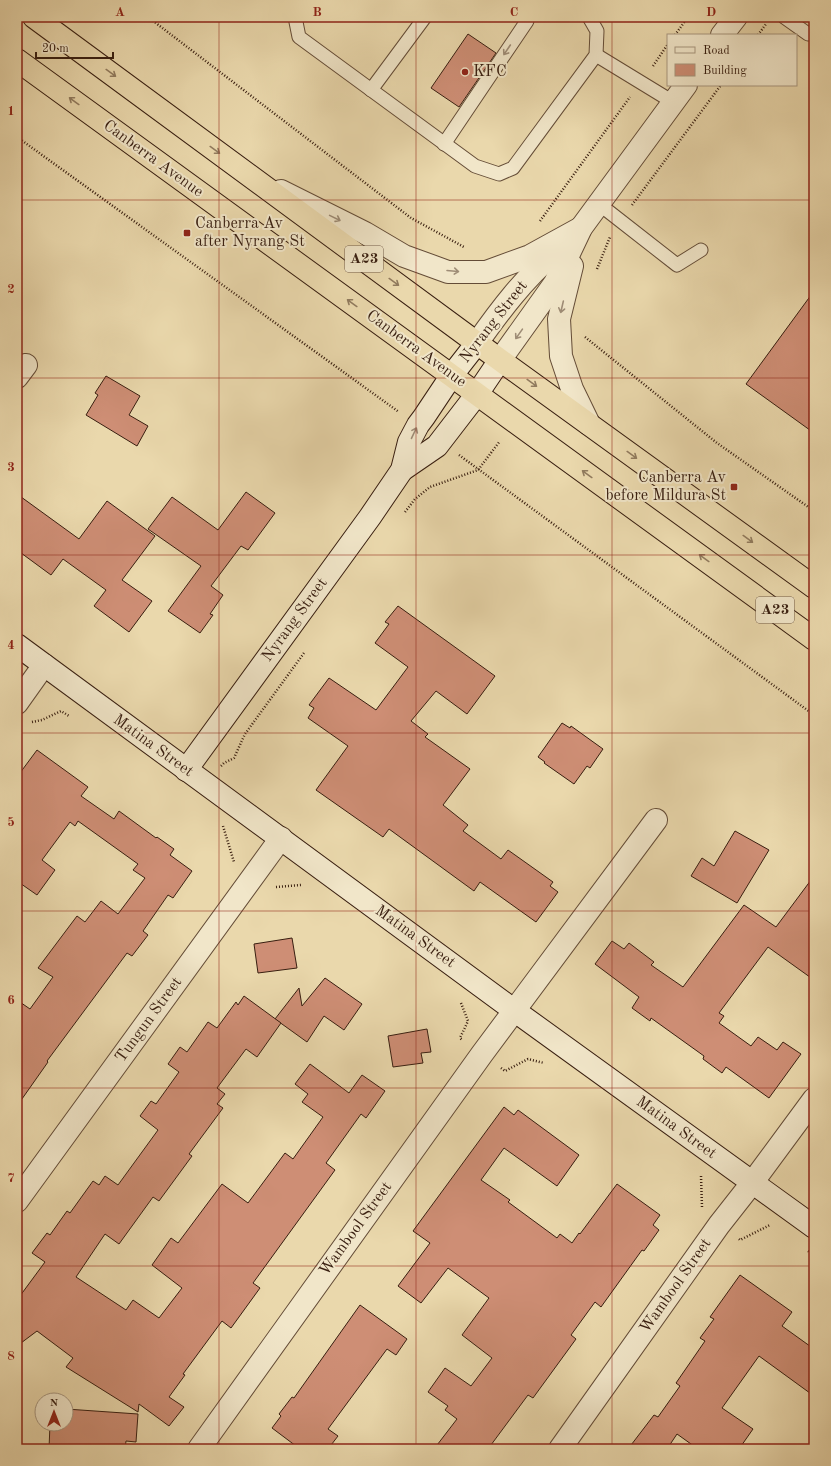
<svg xmlns="http://www.w3.org/2000/svg" width="831" height="1466" font-family="'Old Standard TT',serif">
  <rect width="100%" height="100%" fill="#ead8ac"/>
  <filter id="stains"><feTurbulence type="fractalNoise" baseFrequency=".005" numOctaves="4"/><feColorMatrix values="0 0 0 0 .2 0 0 0 0 .09 0 0 0 0 .02 0 0 0 .5 -.17"/></filter>
  <radialGradient id="worn" r=".72"><stop offset=".6" stop-color="#630" stop-opacity="0"/><stop offset="1" stop-color="#630" stop-opacity=".3"/></radialGradient>
  <g fill="#ce8e75" stroke="#381e10">
    <path d="M 468,34 L 496,53 L 459,107 L 431,88 Z"/>
    <path d="M 814,291 L 814,433 L 746,384 Z"/>
    <path d="M 106,376 L 140,396 L 129,415 L 148,426 L 137,446 L 86,415 L 98,395 L 95,393 Z"/>
    <path d="M 246,492 L 275,513 L 248,550 L 241,546 L 211,586 L 223,595 L 210,614 L 213,615 L 200,633 L 168,611 L 201,566 L 148,529 L 172,497 L 218,530 Z"/>
    <path d="M 17,494 L 79,539 L 107,501 L 155,536 L 122,580 L 152,601 L 129,632 L 94,606 L 106,590 L 63,559 L 51,575 L 17,550 Z"/>
    <path d="M 398,606 L 495,676 L 467,714 L 436,691 L 411,721 L 428,734 L 425,737 L 470,769 L 443,805 L 468,825 L 463,831 L 501,859 L 508,850 L 553,882 L 550,886 L 558,892 L 536,922 L 480,882 L 474,891 L 389,829 L 383,837 L 316,790 L 348,746 L 308,718 L 314,708 L 309,705 L 329,678 L 376,710 L 408,667 L 375,643 L 389,624 L 385,622 Z"/>
    <path d="M 562,723 L 570,728 L 571,726 L 603,749 L 590,768 L 587,766 L 574,784 L 544,763 L 545,762 L 538,757 Z"/>
    <path d="M 37,750 L 88,787 L 81,796 L 114,819 L 119,811 L 156,838 L 157,837 L 174,849 L 170,855 L 192,871 L 173,898 L 168,895 L 143,931 L 148,935 L 132,956 L 127,953 L 47,1061 L 48,1062 L 17,1106 L 17,1000 L 30,1009 L 53,977 L 38,968 L 77,916 L 85,922 L 101,901 L 118,914 L 145,878 L 133,870 L 138,864 L 78,821 L 75,826 L 70,822 L 42,860 L 55,870 L 37,895 L 17,881 L 17,777 Z"/>
    <path d="M 735,831 L 769,850 L 737,903 L 691,876 L 702,858 L 714,866 Z"/>
    <path d="M 814,876 L 814,980 L 768,947 L 719,1013 L 724,1016 L 719,1023 L 751,1046 L 758,1037 L 777,1050 L 783,1042 L 801,1054 L 769,1098 L 726,1067 L 722,1073 L 703,1059 L 704,1056 L 651,1018 L 650,1021 L 632,1008 L 639,997 L 595,964 L 612,941 L 624,949 L 629,943 L 654,962 L 651,965 L 683,987 L 744,905 L 776,927 Z"/>
    <path d="M 292,938 L 297,968 L 258,973 L 254,944 Z"/>
    <path d="M 325,978 L 362,1004 L 344,1030 L 324,1016 L 307,1042 L 275,1019 L 299,988 L 302,1006 Z"/>
    <path d="M 244,996 L 281,1023 L 257,1057 L 246,1049 L 217,1088 L 225,1094 L 217,1104 L 223,1108 L 189,1154 L 192,1156 L 159,1201 L 153,1197 L 119,1244 L 105,1234 L 76,1277 L 126,1310 L 133,1300 L 159,1318 L 182,1288 L 152,1265 L 171,1238 L 178,1243 L 222,1184 L 248,1203 L 285,1153 L 293,1159 L 323,1117 L 302,1102 L 308,1094 L 295,1084 L 310,1064 L 349,1093 L 362,1075 L 385,1091 L 366,1118 L 361,1114 L 326,1163 L 335,1170 L 253,1283 L 260,1288 L 231,1328 L 222,1321 L 183,1374 L 185,1375 L 169,1397 L 184,1407 L 169,1426 L 139,1404 L 138,1412 L 66,1367 L 73,1358 L 37,1331 L 17,1346 L 17,1300 L 45,1262 L 32,1253 L 47,1233 L 50,1235 L 67,1211 L 70,1213 L 93,1181 L 99,1185 L 105,1176 L 118,1185 L 158,1130 L 140,1116 L 151,1101 L 156,1104 L 179,1072 L 168,1064 L 180,1047 L 187,1052 L 208,1022 L 217,1028 L 236,1002 L 238,1005 Z"/>
    <path d="M 427,1029 L 431,1052 L 421,1053 L 423,1063 L 393,1067 L 388,1036 Z"/>
    <path d="M 504,1107 L 514,1115 L 518,1110 L 579,1155 L 557,1186 L 504,1148 L 481,1180 L 510,1200 L 508,1202 L 557,1238 L 560,1234 L 572,1243 L 579,1233 L 580,1234 L 617,1184 L 660,1215 L 653,1225 L 659,1230 L 644,1251 L 642,1250 L 601,1307 L 595,1302 L 571,1335 L 576,1339 L 533,1398 L 528,1395 L 488,1449 L 434,1449 L 457,1419 L 445,1410 L 448,1406 L 428,1392 L 445,1368 L 471,1386 L 492,1358 L 462,1335 L 489,1298 L 448,1268 L 421,1303 L 398,1286 L 430,1243 L 413,1231 Z"/>
    <path d="M 740,1275 L 792,1312 L 782,1326 L 814,1349 L 814,1396 L 759,1356 L 722,1408 L 753,1429 L 739,1449 L 698,1449 L 677,1434 L 667,1449 L 628,1449 L 654,1415 L 658,1417 L 680,1386 L 676,1383 L 705,1341 L 700,1338 L 714,1319 L 710,1317 Z"/>
    <path d="M 360,1305 L 407,1339 L 396,1355 L 387,1349 L 328,1429 L 338,1436 L 328,1449 L 300,1449 L 272,1428 L 281,1416 L 279,1414 L 292,1397 L 294,1398 Z"/>
    <path d="M 66,1409 L 138,1414 L 136,1442 L 126,1441 L 125,1449 L 49,1449 L 50,1424 L 66,1424 Z"/>
  </g>
  <g fill="none" stroke-linecap="round" stroke-linejoin="round">
    <g stroke="#644c37" stroke-width="15">
      <g id="lane">
        <path d="M 295,17 L 299,37 L 475,166 L 499,174 L 513,168 L 596,55 L 597,31 L 589,17"/>
        <path d="M 784,17 L 808,34"/>
        <path d="M 596,55 L 673,102"/>
        <path d="M 371,90 L 425,17"/>
        <path d="M 444,144 L 527,21 L 526,17"/>
        <path d="M 599,204 L 677,265 L 701,250"/>
      </g>
    </g>
    <g stroke="#644c37" stroke-width="24">
      <g id="street">
        <path d="M 722,35 L 736,17"/>
        <path d="M 281,191 L 365,233 L 404,256 L 448,272 L 486,272 L 530,256 L 581,228"/>
        <path d="M 572,266 L 559,319 L 561,356 L 572,389 L 589,424"/>
        <path d="M 477,343 C 501,309 523,280 555,252"/>
        <path d="M 500,360 L 555,283 L 581,228 L 686,85"/>
        <path d="M 17,377 L 26,365"/>
        <path d="M 17,703 L 44,665"/>
        <path d="M 17,1201 L 281,838"/>
        <path d="M 199,1449 L 482,1054 L 656,820"/>
        <path d="M 560,1449 L 719,1225 L 752,1183 L 814,1099"/>
      </g>
    </g>
    <g stroke="#381e10" stroke-width="24">
      <g id="secondary">
        <path d="M 402,470 L 437,446 L 477,394 L 500,360"/>
        <path d="M 17,645 L 515,1011 L 814,1227"/>
        <path d="M 186,770 L 370,517 L 402,470 L 409,442 L 418,425 L 424,417 L 452,375 L 477,343"/>
      </g>
    </g>
    <g stroke="#381e10" stroke-width="24">
      <g id="highway">
        <path d="M 34,17 L 500,360 L 814,587"/>
        <path d="M 17,60 L 814,639"/>
      </g>
    </g>
    <g stroke="#381e10" stroke-width="2.5" stroke-dasharray="1 2" stroke-linecap="butt">
      <path d="M 148,17 L 411,218 L 464,247"/>
      <path d="M 675,35 L 688,17"/>
      <path d="M 758,35 L 766,24"/>
      <path d="M 653,66 L 668,44"/>
      <path d="M 17,137 L 399,412"/>
      <path d="M 632,205 L 721,85"/>
      <path d="M 540,221 L 630,97"/>
      <path d="M 597,269 L 610,237"/>
      <path d="M 585,337 L 717,443 L 814,511"/>
      <path d="M 459,455 L 814,715"/>
      <path d="M 405,512 L 415,499 L 430,487 L 478,470 L 500,441"/>
      <path d="M 32,722 L 42,720 L 61,711 L 69,716"/>
      <path d="M 221,766 L 224,763 L 234,758 L 245,734 L 304,653"/>
      <path d="M 223,826 L 234,862"/>
      <path d="M 276,887 L 301,885"/>
      <path d="M 461,1003 L 468,1021 L 460,1038 L 462,1040"/>
      <path d="M 501,1068 L 505,1071 L 528,1059 L 544,1063"/>
      <path d="M 701,1176 L 702,1207"/>
      <path d="M 739,1239 L 740,1240 L 770,1225"/>
      <path d="M 808,1251 L 814,1255"/>
    </g>
    <use href="#lane" stroke="#f1e6c9" stroke-width="13"/>
    <use href="#street" stroke="#f1e6c9" stroke-width="22"/>
    <use href="#secondary" stroke="#f1e6c9" stroke-width="22"/>
    <use href="#highway" stroke="#ead8ac" stroke-width="22"/>
  </g>
  <defs><path id="oneway-shaft" d="M-6 0H5M1.5-3L5.5 0L1.5 3" fill="none" stroke-width="1.6" stroke-linecap="round" stroke-linejoin="round"/></defs>
  <g stroke="#9e8c76">
    <use href="#oneway-shaft" transform="translate(507 50) rotate(124)"/>
    <use href="#oneway-shaft" transform="translate(335 218) rotate(26)"/>
    <use href="#oneway-shaft" transform="translate(453 271) rotate(5)"/>
    <use href="#oneway-shaft" transform="translate(562 307) rotate(103)"/>
    <use href="#oneway-shaft" transform="translate(519 334) rotate(125)"/>
    <use href="#oneway-shaft" transform="translate(414 433) rotate(-65)"/>
  </g>
  <g stroke="#917b5e">
    <use href="#oneway-shaft" transform="translate(111 73) rotate(36)"/>
    <use href="#oneway-shaft" transform="translate(74 101) rotate(-144)"/>
    <use href="#oneway-shaft" transform="translate(215 150) rotate(36)"/>
    <use href="#oneway-shaft" transform="translate(394 282) rotate(36)"/>
    <use href="#oneway-shaft" transform="translate(352 303) rotate(-144)"/>
    <use href="#oneway-shaft" transform="translate(532 383) rotate(36)"/>
    <use href="#oneway-shaft" transform="translate(632 455) rotate(36)"/>
    <use href="#oneway-shaft" transform="translate(587 474) rotate(-144)"/>
    <use href="#oneway-shaft" transform="translate(748 539) rotate(36)"/>
    <use href="#oneway-shaft" transform="translate(704 558) rotate(-144)"/>
  </g>
  <path fill="none" stroke="#8f2418" stroke-width="1" stroke-opacity="0.55" d="M 219,17 L 219,1449M 416,17 L 416,1449M 612,17 L 612,1449M 17,200 L 814,200M 17,378 L 814,378M 17,555 L 814,555M 17,733 L 814,733M 17,911 L 814,911M 17,1088 L 814,1088M 17,1266 L 814,1266"/>
  <g fill="#8f2418" stroke="#f1e6c9" stroke-width="1.5">
    <circle cx="465" cy="72" r="4"/>
    <rect x="183" y="229" width="8" height="8" rx="2"/>
    <rect x="730" y="483" width="8" height="8" rx="2"/>
  </g>
  <g text-anchor="middle" dominant-baseline="central" stroke-width="4" stroke-linejoin="round" paint-order="stroke">
    <g fill="#f1e6c9" stroke="#705a48" stroke-width="1">
      <rect x="345" y="246" width="38" height="26" rx="3"/>
      <rect x="756" y="597" width="38" height="26" rx="3"/>
    </g>
    <g font-size="15" font-weight="bold" fill="#381e10">
      <text x="364" y="259">A23</text>
      <text x="775" y="610">A23</text>
    </g>
    <g font-size="16" fill="#381e10" stroke="#f1e6c9" text-anchor="start">
      <text x="473" y="72">KFC</text>
      <text x="195" y="224">Canberra Av<tspan x="195" dy="18">after Nyrang St</tspan></text>
      <text x="726" y="478" text-anchor="end">Canberra Av<tspan x="726" dy="18">before Mildura St</tspan></text>
    </g>
    <g font-size="16" fill="#381e10" stroke="#f1e6c9">
      <text transform="translate(153 159) rotate(36)">Canberra Avenue</text>
      <text transform="translate(494 322) rotate(-52)">Nyrang Street</text>
      <text transform="translate(416 349) rotate(36)">Canberra Avenue</text>
      <text transform="translate(295 620) rotate(-54)">Nyrang Street</text>
      <text transform="translate(153 746) rotate(36)">Matina Street</text>
      <text transform="translate(415 937) rotate(36)">Matina Street</text>
      <text transform="translate(149 1020) rotate(-54)">Tungun Street</text>
      <text transform="translate(676 1128) rotate(36)">Matina Street</text>
      <text transform="translate(356 1229) rotate(-54)">Wambool Street</text>
      <text transform="translate(676 1286) rotate(-55)">Wambool Street</text>
    </g>
  </g>
  <rect width="831" height="1466" fill="none" stroke="#ead8ac" stroke-width="44"/>
  <rect x="667" y="34" width="130" height="52" fill="#f1e6c9" stroke="#a7967f"/>
  <rect x="675" y="47" width="20" height="6" fill="#f1e6c9" stroke="#a7967f"/>
  <text x="703" y="54" font-size="12" fill="#381e10">Road</text>
  <rect x="675" y="64" width="20" height="12" fill="#ce8e75" stroke="#a7967f"/>
  <text x="703" y="74" font-size="12" fill="#381e10">Building</text>
  <g transform="translate(54 1412)"><circle r="19" fill="#f1e6c9" stroke="#a7967f"/>
  <path d="M0-3L7 15L0 10L-7 15Z" fill="#8f2418"/>
  <text y="-6" font-size="11" font-weight="bold" text-anchor="middle" fill="#381e10">N</text>
  </g>
  <path d="M36 52v6h77v-6" fill="none" stroke="#381e10" stroke-width="2"/>
  <text x="42" y="52" font-size="12" fill="#381e10" stroke="#f1e6c9" stroke-width="3" paint-order="stroke">20 m</text>
  <rect x="22" y="22" width="787" height="1422" fill="none" stroke="#8f2418" stroke-width="1.5"/>
  <g font-size="13" text-anchor="middle" font-weight="bold" fill="#8f2418">
    <text x="120" y="16">A</text>
    <text x="317" y="16">B</text>
    <text x="514" y="16">C</text>
    <text x="711" y="16">D</text>
    <text x="11" y="115">1</text>
    <text x="11" y="293">2</text>
    <text x="11" y="471">3</text>
    <text x="11" y="649">4</text>
    <text x="11" y="826">5</text>
    <text x="11" y="1004">6</text>
    <text x="11" y="1182">7</text>
    <text x="11" y="1360">8</text>
  </g>
  <rect width="100%" height="100%" filter="url(#stains)"/>
  <rect width="100%" height="100%" fill="url(#worn)"/>
</svg>
